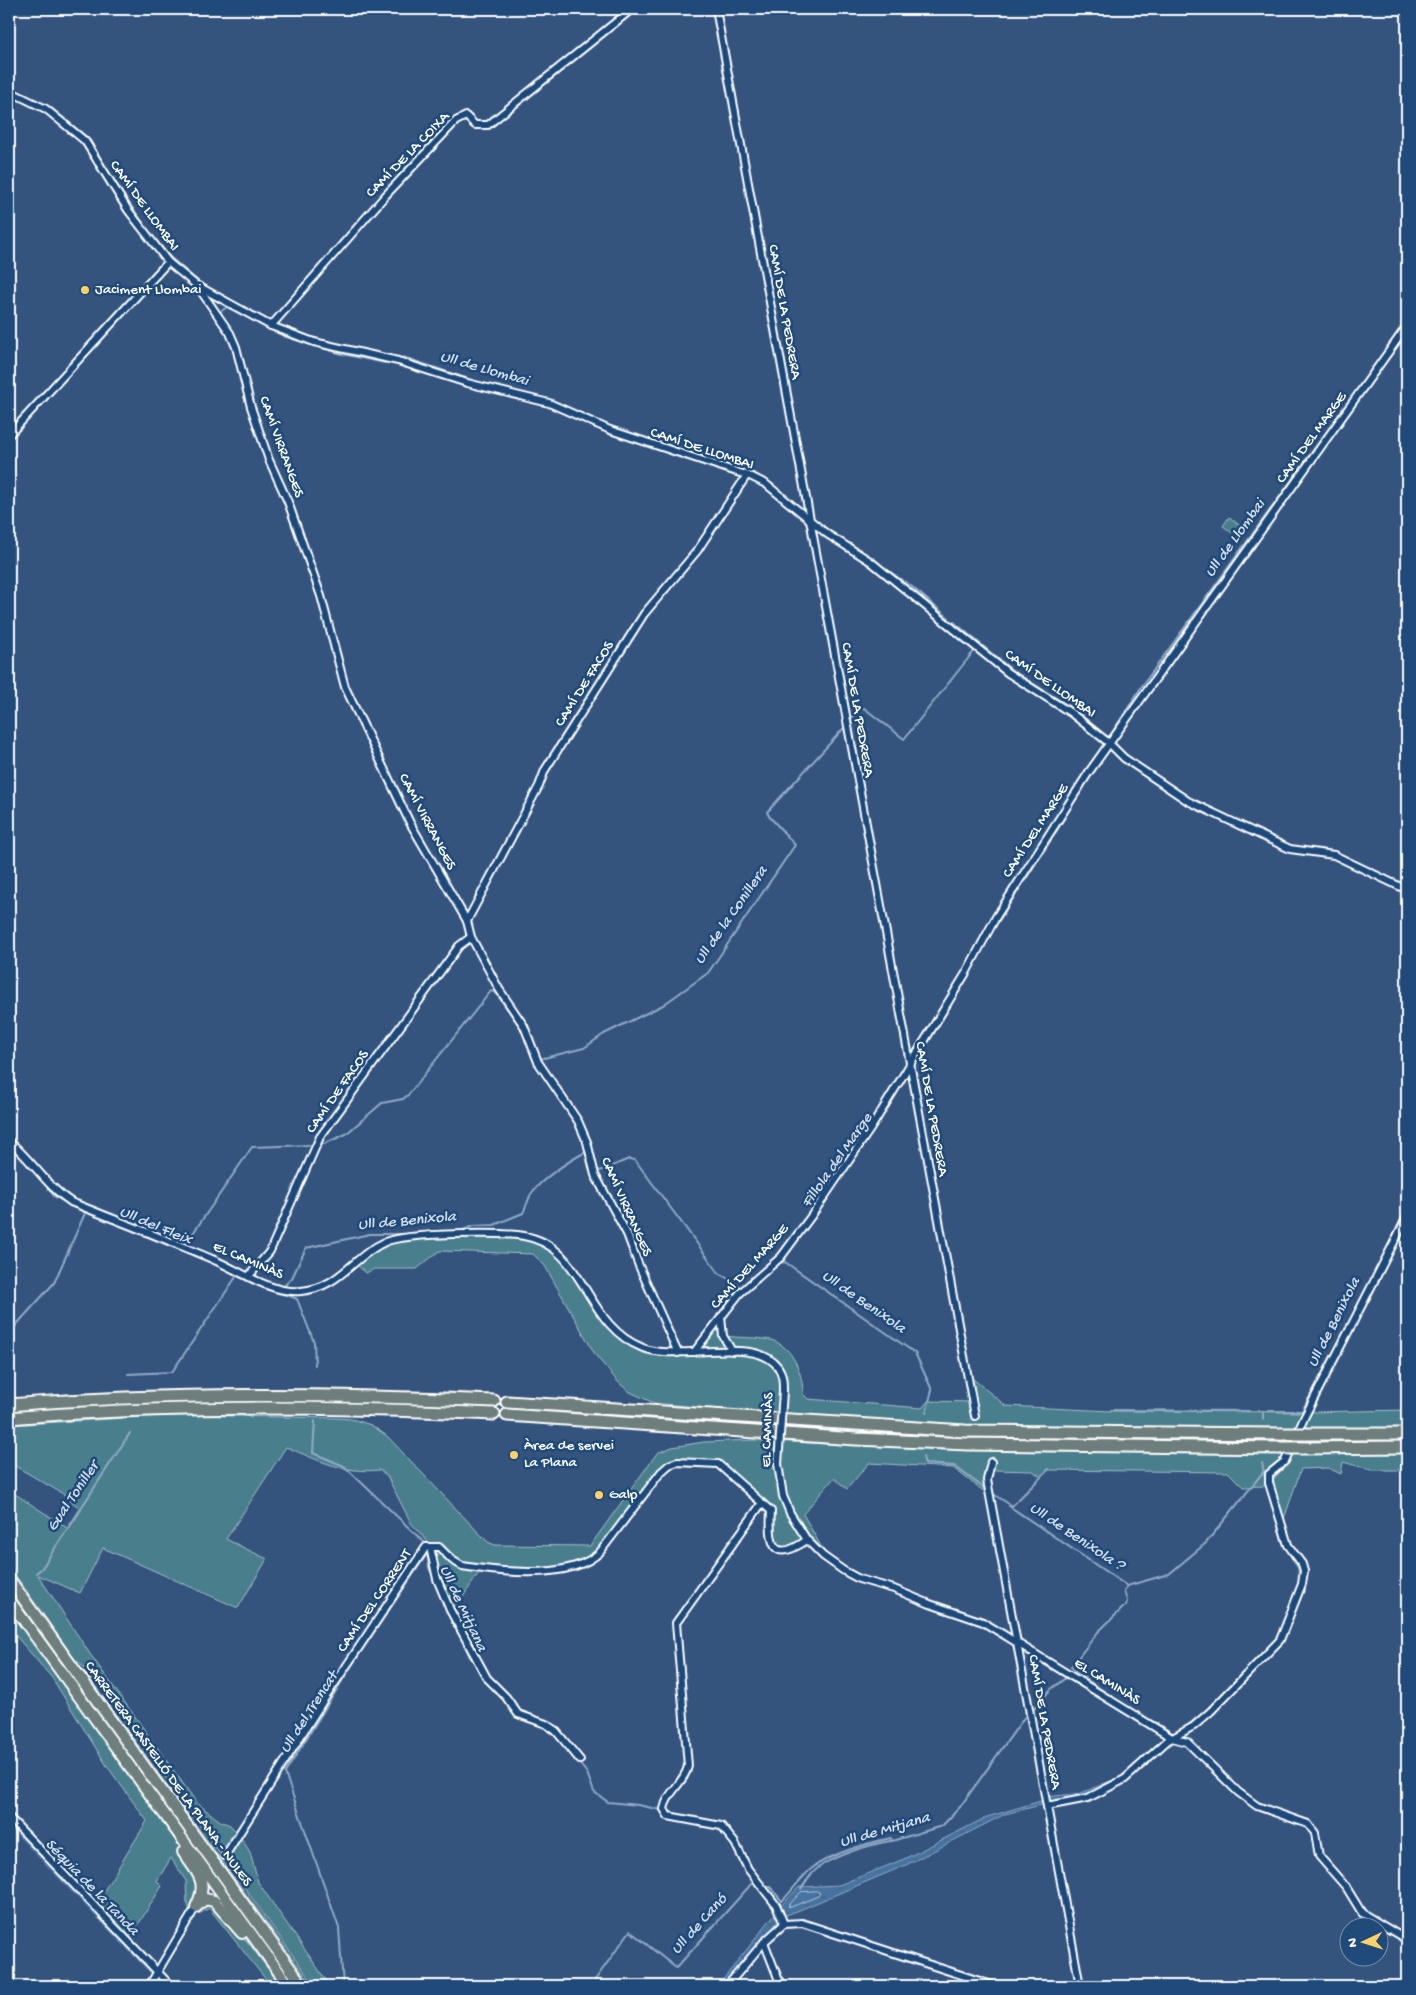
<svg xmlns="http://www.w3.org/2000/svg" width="1416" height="1995" font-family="'Gochi Hand',sans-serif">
  <defs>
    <pattern id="water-ripples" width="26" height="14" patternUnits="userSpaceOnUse" patternTransform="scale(1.25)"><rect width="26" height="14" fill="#4673a1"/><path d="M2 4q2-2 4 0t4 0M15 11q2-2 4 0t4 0" fill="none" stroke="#495e72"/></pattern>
  </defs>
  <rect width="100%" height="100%" fill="#34547e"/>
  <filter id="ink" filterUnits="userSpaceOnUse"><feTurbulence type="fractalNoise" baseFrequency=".02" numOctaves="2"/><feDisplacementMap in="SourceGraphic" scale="10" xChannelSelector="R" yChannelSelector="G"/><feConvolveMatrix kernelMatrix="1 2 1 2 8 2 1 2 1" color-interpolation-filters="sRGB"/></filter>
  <g filter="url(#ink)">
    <g fill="#4a7f8d" stroke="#a4bfc6">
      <path d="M 1229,517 L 1243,528 L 1236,536 L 1223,526 Z"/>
      <path d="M 476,1235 L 537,1239 L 562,1256 L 597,1311 L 641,1348 L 694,1352 L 721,1318 L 724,1336 C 738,1338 757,1337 771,1340 C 793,1346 803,1374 803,1394 L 808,1399 L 922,1408 L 928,1401 L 972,1402 L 967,1374 L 1006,1406 L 1111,1411 L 1304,1412 L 1296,1431 L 1027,1429 L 781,1415 L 654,1403 L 630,1392 L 619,1383 L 596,1356 L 545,1266 L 533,1254 L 439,1251 L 417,1269 L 374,1269 L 366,1273 L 355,1263 C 390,1232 432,1237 476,1235 Z"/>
      <path d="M 1407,1410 L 1407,1431 L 1299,1431 L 1308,1412 Z"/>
      <path d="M 178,1415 L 335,1418 L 352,1419 L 371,1425 L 387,1436 L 478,1532 L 488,1542 L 495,1545 L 590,1546 L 657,1453 L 672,1447 L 704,1442 L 754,1440 L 844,1445 L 1089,1450 L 1407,1450 L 1407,1470 L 1372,1470 L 1343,1462 L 1341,1474 L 1328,1468 L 1301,1469 L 1282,1525 L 1267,1481 L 1265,1481 L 1265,1486 L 1243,1487 L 1228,1472 L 1048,1470 L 1041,1477 L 1033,1471 L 992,1470 L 989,1471 L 990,1496 L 953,1468 L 869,1463 L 847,1489 L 834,1478 L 803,1514 L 828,1559 L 806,1540 L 786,1550 L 772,1543 L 771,1511 L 718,1463 L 669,1464 L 596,1555 L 557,1572 L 482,1568 L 453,1612 L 437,1578 L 427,1541 L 411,1523 L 387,1476 L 380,1470 C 343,1474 318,1460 286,1447 L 226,1539 L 267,1559 L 238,1608 L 103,1548 L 80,1593 L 38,1575 L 90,1654 L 197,1803 L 220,1821 L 230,1825 L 239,1835 L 250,1852 L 258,1882 L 330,1986 L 315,1986 L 91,1674 L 75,1659 L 9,1566 L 9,1490 L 69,1529 L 82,1509 L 70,1501 L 70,1498 L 10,1463 L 9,1464 L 9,1425 Z"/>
      <path d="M 9,1571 L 73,1660 L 86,1673 L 313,1986 L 307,1986 L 9,1574 Z"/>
      <path d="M 9,1606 L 93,1722 L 190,1862 L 208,1900 L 233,1923 L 281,1986 L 271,1986 L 209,1908 L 199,1914 L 193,1911 L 191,1914 L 187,1903 L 186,1881 L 171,1858 L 157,1881 L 162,1886 L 128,1941 L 94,1907 L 147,1821 L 107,1766 L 52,1678 L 9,1628 Z"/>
    </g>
    <g fill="url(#water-ripples)" stroke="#90abc7">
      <path d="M 1265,1481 L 1267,1481 L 1280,1527 L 1301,1566 L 1300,1584 L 1275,1643 L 1205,1714 L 1123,1777 L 1091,1795 L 1047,1803 L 1048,1797 L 1081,1793 L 1120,1777 L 1165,1737 L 1182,1729 L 1203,1712 L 1276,1638 L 1295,1595 L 1298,1583 L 1298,1569 L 1282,1542 Z"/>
      <path d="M 1044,1800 L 1045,1804 L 1005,1814 L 906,1865 L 797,1911 L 784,1916 L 779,1908 L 799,1887 L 839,1885 L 904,1859 L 987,1817 Z"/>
      <path d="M 777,1911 L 780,1918 L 777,1923 L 724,1986 L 718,1986 Z"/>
    </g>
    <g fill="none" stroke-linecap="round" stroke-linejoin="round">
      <path stroke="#b5c7d9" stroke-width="1" d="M 817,1891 L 820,1893 L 818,1896 L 791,1907 L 788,1906 L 801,1892 Z"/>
      <g stroke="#90abc7" stroke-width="2">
        <path d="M 9,95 L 14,97"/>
        <path d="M 50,107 L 87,137"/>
        <path d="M 90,140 L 116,185 L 144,224"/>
        <path d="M 148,231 L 170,257 L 198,281"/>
        <path d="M 210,297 L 220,312 L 227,307 L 286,337 L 342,354 L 385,363"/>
        <path d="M 403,357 L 481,383"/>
        <path d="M 517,392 L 559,403"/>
        <path d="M 567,407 L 613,428"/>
        <path d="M 662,444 L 716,461"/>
        <path d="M 718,461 L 757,475 L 800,508"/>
        <path d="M 833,533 L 902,580"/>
        <path d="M 905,581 L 949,618"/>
        <path d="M 954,622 L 1013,671 L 1072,708"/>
        <path d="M 1075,710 L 1106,736 L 1110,736 L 1142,686 L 1371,371"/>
        <path d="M 851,719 L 860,708 L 864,708 L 904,739 L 974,651"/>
        <path d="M 1099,763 L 1109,750 L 1109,747"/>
        <path d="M 1053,837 L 1081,790"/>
        <path d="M 991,933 L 1051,840"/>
        <path d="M 953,1001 L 977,960"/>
        <path d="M 925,1048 L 951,1005"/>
        <path d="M 540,1059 L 584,1048 L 604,1034 L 663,1005 L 708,973 L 795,845 L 769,816 L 767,812 L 843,729"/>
        <path d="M 914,1064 L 923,1050"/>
        <path d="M 9,1146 L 18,1154"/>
        <path d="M 319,1146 L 346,1134 L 382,1103 L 403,1099 L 408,1095 L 491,991 L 496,993 L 522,1030"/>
        <path d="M 849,1166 L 875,1128 L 902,1084"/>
        <path d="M 596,1169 L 600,1171 L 629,1159 L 635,1160 L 719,1273 L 741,1287"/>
        <path d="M 40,1178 L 54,1196 L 67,1203"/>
        <path d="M 88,1205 L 181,1242 L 187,1242 L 252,1147 L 311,1145"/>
        <path d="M 88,1212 L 229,1270"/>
        <path d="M 457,1232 L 474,1226 L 494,1225 L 523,1213 C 526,1207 528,1200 531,1194 C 541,1179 570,1160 586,1152"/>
        <path d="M 779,1263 L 785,1262 L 915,1353 L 932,1390 L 926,1413"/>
        <path d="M 1380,1263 L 1407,1207"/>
        <path d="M 284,1286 L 292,1278 L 306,1248 L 370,1234 L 410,1234"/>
        <path d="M 273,1289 L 297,1299 L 314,1342 L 315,1365"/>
        <path d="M 9,1333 L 54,1283 L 86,1211"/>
        <path d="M 128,1374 L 172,1372 L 238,1274"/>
        <path d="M 1111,1410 L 1249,1411"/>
        <path d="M 1259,1411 L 1302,1411 L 1343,1334"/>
        <path d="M 1311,1413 L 1407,1224"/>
        <path d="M 1263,1419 L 1263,1412"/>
        <path d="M 315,1421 L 313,1453 L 344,1466 L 427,1545"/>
        <path d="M 923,1457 L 925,1464 L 954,1466 L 984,1488"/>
        <path d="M 1262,1463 L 1266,1482"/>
        <path d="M 1272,1480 L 1285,1466"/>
        <path d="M 995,1495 L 1012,1506 L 1049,1469"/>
        <path d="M 1009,1506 L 1127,1586 L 1169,1574 L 1206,1543 L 1264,1471"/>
        <path d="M 427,1552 L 429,1568 L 434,1578"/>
        <path d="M 36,1573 L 42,1568 L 130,1433"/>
        <path d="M 457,1628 L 470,1657 L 478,1667"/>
        <path d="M 1074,1671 L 1126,1706 L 1175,1734"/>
        <path d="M 1074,1671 L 1071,1667 L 1098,1632 L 1126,1605 L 1127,1601 L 1124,1591 L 1127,1586"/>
        <path d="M 1032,1711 L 1050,1690 L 1068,1676"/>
        <path d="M 513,1712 L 518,1718 L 525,1720"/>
        <path d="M 579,1763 L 587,1773 L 594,1792 L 608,1802 L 638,1805 L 661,1810"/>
        <path d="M 669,1812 L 725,1824 L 738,1842 L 746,1858"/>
        <path d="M 763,1883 L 766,1887 L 770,1887 L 782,1901 C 792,1891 801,1878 811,1869 C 829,1854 868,1843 891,1838 L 892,1841 L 942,1826 L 960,1807 L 1026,1715"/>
        <path d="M 801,1889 C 806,1881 811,1873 818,1868 C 833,1856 871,1844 891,1841"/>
        <path d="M 595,1980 L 630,1931 L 676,1968 L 754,1881 L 776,1911"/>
        <path d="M 343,1986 L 339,1928 L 285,1773 L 354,1662 L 427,1554"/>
      </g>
      <g stroke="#4673a1" stroke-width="6">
        <path d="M 9,1823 L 153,1972"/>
        <path d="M 157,1977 L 167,1986"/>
      </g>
      <g stroke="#fff" stroke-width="10">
        <g id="street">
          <path d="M 716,9 L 975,1416"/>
          <path d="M 9,91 L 46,109 L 85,141 L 128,210 L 168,262 L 196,285 L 271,326 L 314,342 L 398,361 L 467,383 L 549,403 L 610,430 L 752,477 L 766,484 L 827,534 L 870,561 L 1008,673 L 1071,713 L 1109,743 L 1124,758 L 1188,801 L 1290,849 L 1334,855 L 1407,890"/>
          <path d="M 198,287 L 230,333 L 236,347 L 251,407 L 269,460 L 288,502 L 321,596 L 345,687 L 410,823 L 467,921 L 471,937 L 499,989 L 524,1026 L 538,1062 L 578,1121 L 587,1142 L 595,1175 L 627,1234 L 639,1266 L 678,1353"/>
          <path d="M 271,326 L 385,196 L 456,121 L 466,116 L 475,125 L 488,125 L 632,9"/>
          <path d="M 9,435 L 168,262"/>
          <path d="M 467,921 L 539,786 L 545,770 L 644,614 L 697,551 L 747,475"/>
          <path d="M 9,1141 C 32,1160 46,1186 71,1202 C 118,1221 166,1239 212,1259 C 239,1270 271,1294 301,1291 C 340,1288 353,1256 385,1242 C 406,1233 499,1232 524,1236 C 586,1246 583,1325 643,1348 C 677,1362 756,1335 778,1367 C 783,1374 783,1382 783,1391"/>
          <path d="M 249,1276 L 270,1251 L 320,1137 L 459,946 L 471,937"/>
          <path d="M 721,1317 L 723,1336 L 732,1351"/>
          <path d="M 694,1352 L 740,1293 L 781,1257 L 812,1215 L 871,1128 L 966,973 L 996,917 L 1089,772 L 1407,326"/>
          <path d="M 991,1462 L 987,1480 L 1080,1986"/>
          <path d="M 778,1464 L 783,1496 L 790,1513 L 807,1540 L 823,1556 L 844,1571 L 859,1579 L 894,1589 L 930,1604 L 983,1622 L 1172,1738 L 1187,1742 L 1238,1792 L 1257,1806 L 1308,1824 L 1315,1833 L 1319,1856 L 1346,1887 L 1362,1913 L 1407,1940"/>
          <path d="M 762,1503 L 676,1623 L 688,1766 C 685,1782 667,1792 664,1809 L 668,1816 L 721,1826 L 735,1843 L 748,1869 L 776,1905 L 784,1924"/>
          <path d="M 430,1547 L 437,1579 L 450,1610 L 487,1678 L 506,1697 L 518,1714 L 546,1724 L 556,1731 L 580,1760"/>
          <path d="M 1047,1806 L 1088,1798 L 1125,1779 L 1167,1741 L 1194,1726 L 1211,1711 L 1280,1640 L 1302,1584 L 1304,1571 L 1302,1564 L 1288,1545 L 1269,1483 L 1269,1474 L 1285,1461 L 1305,1416 L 1407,1217"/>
          <path d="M 9,1817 L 171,1986"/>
          <path d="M 225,1856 L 323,1701 L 426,1547 L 439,1547 L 452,1560 L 462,1566 C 500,1572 571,1581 600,1552 L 661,1472 L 669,1465 L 677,1462 L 718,1464 L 771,1511 C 769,1542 771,1565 807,1540"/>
          <path d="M 784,1924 L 802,1923 L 995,1986"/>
          <path d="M 764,1942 L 778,1978 L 784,1986"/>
          <path d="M 149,1986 L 196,1907"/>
          <path d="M 727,1986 L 764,1942 L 784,1924"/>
        </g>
      </g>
      <g stroke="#fff" stroke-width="14">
        <g id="primary">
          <path d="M 9,1579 L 303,1986"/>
          <path d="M 9,1600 L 289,1986"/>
          <path d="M 183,1852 C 198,1874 209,1881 196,1907"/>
          <path d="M 197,1906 L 205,1899 L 214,1901 L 242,1933"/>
        </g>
      </g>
      <g stroke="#fff" stroke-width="15">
        <g id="highway">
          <path d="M 507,1402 L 965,1431 L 1282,1434"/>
          <path d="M 9,1405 C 170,1392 332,1394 494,1401"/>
          <path d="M 507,1415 L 856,1439 L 968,1444 L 1279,1448"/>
          <path d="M 9,1418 C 170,1404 332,1407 494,1414"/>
          <path d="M 1305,1434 L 1407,1434"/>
          <path d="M 1301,1448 L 1407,1447"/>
        </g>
      </g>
      <use href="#street" stroke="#1f4a7a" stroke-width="6"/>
      <use href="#primary" stroke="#6d7e7c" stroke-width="10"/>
      <use href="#highway" stroke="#6d7e7c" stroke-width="11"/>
      <g stroke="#fff" stroke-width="10" stroke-linecap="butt">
        <path id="street-bridge" d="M 778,1464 L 783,1391"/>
      </g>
      <g stroke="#fff" stroke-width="15" stroke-linecap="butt">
        <g id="highway-bridge">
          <path d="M 1282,1434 L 1305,1434"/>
          <path d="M 1279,1448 L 1301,1448"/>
        </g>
      </g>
      <use href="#street-bridge" stroke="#1f4a7a" stroke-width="6"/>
      <use href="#highway-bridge" stroke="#6d7e7c" stroke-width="11"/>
    </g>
  </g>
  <g fill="#ffd166" stroke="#1f4a7a" stroke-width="2">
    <circle cx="85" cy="290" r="5"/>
    <circle cx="514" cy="1455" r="5"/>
    <circle cx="599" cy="1495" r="5"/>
  </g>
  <g text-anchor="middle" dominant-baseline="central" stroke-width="5" stroke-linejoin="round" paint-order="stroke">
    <g font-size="15" fill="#fff" stroke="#1f4a7a">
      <text transform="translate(408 155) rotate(-46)">CAMÍ DE LA COIXA</text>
      <text transform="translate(144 206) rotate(54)">CAMÍ DE LLOMBAI</text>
      <text transform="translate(784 312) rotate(80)">CAMÍ DE LA PEDRERA</text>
      <text transform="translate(1312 438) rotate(-54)">CAMÍ DEL MARGE</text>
      <text transform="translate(281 447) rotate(70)">CAMÍ VIRRANGES</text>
      <text transform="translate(702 449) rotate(18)">CAMÍ DE LLOMBAI</text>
      <text transform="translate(585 684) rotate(-58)">CAMÍ DE FACOS</text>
      <text transform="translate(1050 684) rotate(35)">CAMÍ DE LLOMBAI</text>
      <text transform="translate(857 710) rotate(80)">CAMÍ DE LA PEDRERA</text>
      <text transform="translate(427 822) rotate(62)">CAMÍ VIRRANGES</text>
      <text transform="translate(1036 831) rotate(-57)">CAMÍ DEL MARGE</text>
      <text transform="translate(338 1092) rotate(-55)">CAMÍ DE FACOS</text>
      <text transform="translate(931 1109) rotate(80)">CAMÍ DE LA PEDRERA</text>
      <text transform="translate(626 1207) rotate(66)">CAMÍ VIRRANGES</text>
      <text transform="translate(248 1261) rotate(23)">EL CAMINÀS</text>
      <text transform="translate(750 1267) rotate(-48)">CAMÍ DEL MARGE</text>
      <text transform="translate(768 1430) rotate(-88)">EL CAMINÀS</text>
      <text transform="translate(375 1601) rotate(-56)">CAMÍ DEL CORRENT</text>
      <text transform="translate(1107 1682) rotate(32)">EL CAMINÀS</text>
      <text transform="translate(1044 1722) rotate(80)">CAMÍ DE LA PEDRERA</text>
      <text transform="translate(168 1774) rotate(54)">CARRETERA CASTELLÓ DE LA PLANA - NULES</text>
    </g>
    <g font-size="15" fill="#fff" stroke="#1f4a7a" text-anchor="start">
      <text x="95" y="290">Jaciment Llombai</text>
      <text x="524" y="1446">Àrea de servei<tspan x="524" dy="17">La Plana</tspan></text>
      <text x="609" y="1495">Galp</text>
    </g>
    <g font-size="16" font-style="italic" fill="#d1dce8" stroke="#1f4a7a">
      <text transform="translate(484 370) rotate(16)">Ull de Llombai</text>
      <text transform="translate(1236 539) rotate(-54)">Ull de Llombai</text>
      <text transform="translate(732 916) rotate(-55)">Ull de la Conillera</text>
      <text transform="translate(838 1161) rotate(-55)">Fillola del Marge</text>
      <text transform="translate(407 1222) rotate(-5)">Ull de Benixola</text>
      <text transform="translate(155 1227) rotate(23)">Ull del Fleix</text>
      <text transform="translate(863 1303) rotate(35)">Ull de Benixola</text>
      <text transform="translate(1335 1323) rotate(-63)">Ull de Benixola</text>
      <text transform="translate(74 1497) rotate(-56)">Gual Toniller</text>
      <text transform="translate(1076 1538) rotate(34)">Ull de Benixola ?</text>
      <text transform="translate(462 1609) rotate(65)">Ull de Mitjana</text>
      <text transform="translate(310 1713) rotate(-57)">Ull del Trencat</text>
      <text transform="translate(885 1831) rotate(-16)">Ull de Mitjana</text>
      <text transform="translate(91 1888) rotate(46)">Séquia de la Tanda</text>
      <text transform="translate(700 1925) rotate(-48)">Ull de Canó</text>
    </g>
  </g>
  <rect width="1416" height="1995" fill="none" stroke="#1f4a7a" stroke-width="30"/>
  <rect x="15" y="15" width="1386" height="1965" fill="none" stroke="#fff" stroke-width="2" filter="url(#ink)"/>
  <g transform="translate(1364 1942) rotate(266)"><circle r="24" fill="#1f4a7a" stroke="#7992af"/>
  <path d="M0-4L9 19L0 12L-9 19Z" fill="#ffd166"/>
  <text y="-8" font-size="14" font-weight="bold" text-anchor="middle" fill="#ffffff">N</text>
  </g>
</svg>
